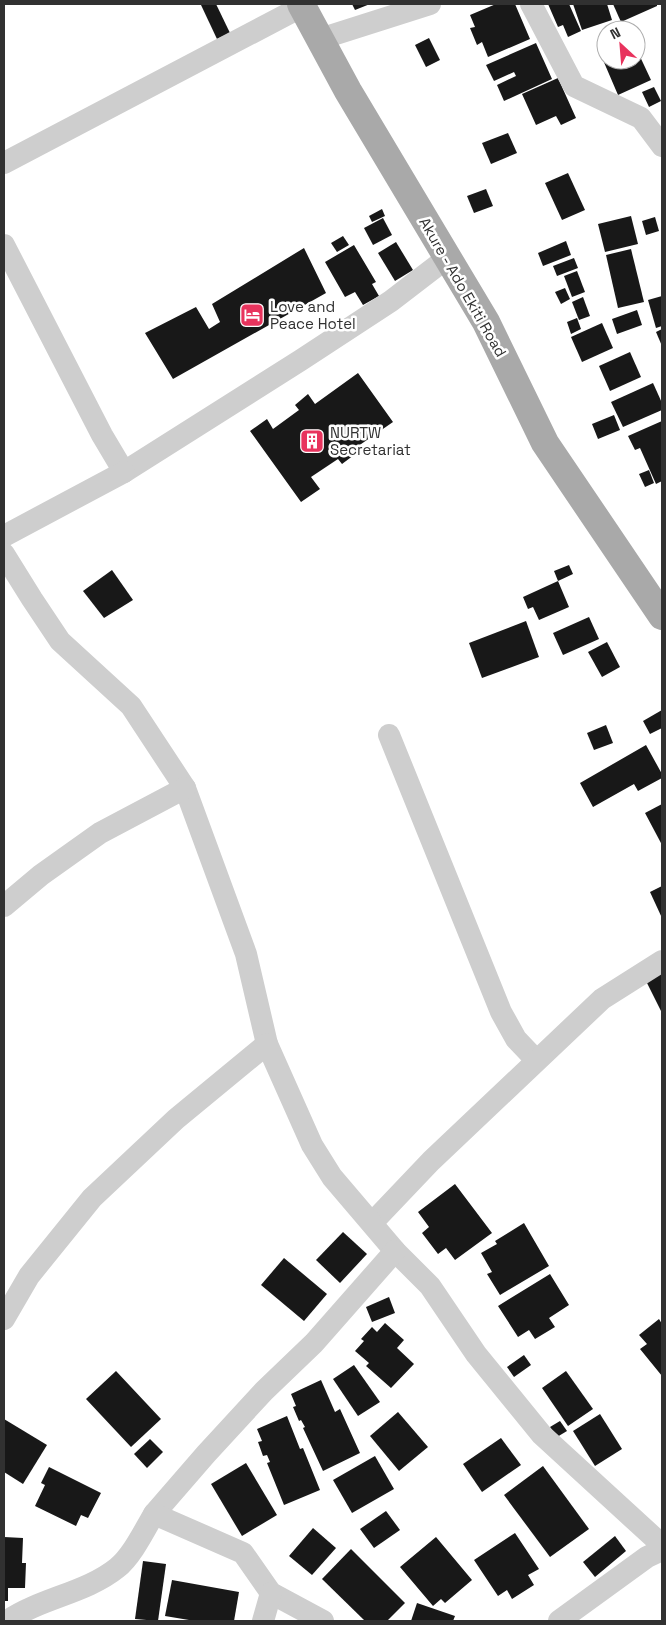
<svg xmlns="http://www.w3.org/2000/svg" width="666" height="1625" font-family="'Space Grotesk',sans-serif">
  <rect width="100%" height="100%" fill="#fff"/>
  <g fill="#181818">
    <path d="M 203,4 L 216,4 L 230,33 L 217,39 L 201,5 Z"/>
    <path d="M 352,4 L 370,4 L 355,10 Z"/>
    <path d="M 496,4 L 515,4 L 530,39 L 488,57 L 482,42 L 477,45 L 470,28 L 475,27 L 470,15 Z"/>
    <path d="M 548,4 L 569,4 L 581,31 L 568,37 L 563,25 L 558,27 Z"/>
    <path d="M 573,4 L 607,4 L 612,20 L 582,30 Z"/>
    <path d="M 613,4 L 657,4 L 657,6 L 621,22 Z"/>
    <path d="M 429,38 L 440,60 L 426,67 L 415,45 Z"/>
    <path d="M 536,43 L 552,79 L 504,101 L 497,85 L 516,76 L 514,72 L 494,81 L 486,65 Z"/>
    <path d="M 636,48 L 651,80 L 618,95 L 603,60 L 606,59 L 606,60 L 636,60 Z"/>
    <path d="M 558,78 L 576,118 L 561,125 L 556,116 L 536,125 L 522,94 Z"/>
    <path d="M 654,87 L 661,101 L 649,107 L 642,92 Z"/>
    <path d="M 508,133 L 517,153 L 491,164 L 482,143 Z"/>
    <path d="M 568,173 L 585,210 L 562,220 L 545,183 Z"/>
    <path d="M 486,189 L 493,206 L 474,213 L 467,196 Z"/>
    <path d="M 382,209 L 385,216 L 372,222 L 369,216 Z"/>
    <path d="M 631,216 L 638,244 L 605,252 L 598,224 Z"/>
    <path d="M 655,217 L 659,231 L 646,235 L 642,221 Z"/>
    <path d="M 383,218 L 392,235 L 373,245 L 364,228 Z"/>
    <path d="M 343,236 L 349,245 L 337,252 L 331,243 Z"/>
    <path d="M 566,241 L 571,255 L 543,266 L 538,253 Z"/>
    <path d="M 396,242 L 413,270 L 395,281 L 378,253 Z"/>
    <path d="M 354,245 L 376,282 L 372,284 L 379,296 L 363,305 L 355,292 L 345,297 L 325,262 Z"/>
    <path d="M 304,248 L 326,293 L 173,379 L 145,333 L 196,307 L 209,329 L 220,322 L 212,304 Z"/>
    <path d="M 631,249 L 644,302 L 618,308 L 606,255 Z"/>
    <path d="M 574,258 L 578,268 L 557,276 L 553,266 Z"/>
    <path d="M 577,271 L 585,292 L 572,297 L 564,276 Z"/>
    <path d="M 565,288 L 570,299 L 561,304 L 555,292 Z"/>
    <path d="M 662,296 L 662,326 L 656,328 L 648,300 Z"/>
    <path d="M 583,297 L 590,316 L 579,320 L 572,302 Z"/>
    <path d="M 637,310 L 642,325 L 617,334 L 612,319 Z"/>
    <path d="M 577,318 L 581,329 L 571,334 L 567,322 Z"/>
    <path d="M 602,323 L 613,348 L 582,362 L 571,337 Z"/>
    <path d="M 662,329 L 662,346 L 656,332 Z"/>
    <path d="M 630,352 L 641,377 L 610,391 L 599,366 Z"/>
    <path d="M 358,373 L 393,422 L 351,451 L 354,455 L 342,464 L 338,459 L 311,477 L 320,489 L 301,502 L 250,431 L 267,419 L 273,429 L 299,410 L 295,405 L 308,394 L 315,404 Z"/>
    <path d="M 653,383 L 662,403 L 662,410 L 623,427 L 611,402 Z"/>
    <path d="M 614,415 L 620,430 L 598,439 L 592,424 Z"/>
    <path d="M 662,421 L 662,481 L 656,484 L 640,448 L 635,450 L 628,436 Z"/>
    <path d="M 649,470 L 654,483 L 645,487 L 639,474 Z"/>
    <path d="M 569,565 L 573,574 L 558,581 L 554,571 Z"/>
    <path d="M 112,570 L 133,600 L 104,618 L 83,591 Z"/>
    <path d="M 558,581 L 569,607 L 539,620 L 533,607 L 528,609 L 523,597 Z"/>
    <path d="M 589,617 L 599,639 L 563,655 L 553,633 Z"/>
    <path d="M 526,621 L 539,657 L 482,678 L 469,643 Z"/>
    <path d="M 607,642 L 620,667 L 602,677 L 588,652 Z"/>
    <path d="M 662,710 L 662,728 L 650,734 L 643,721 Z"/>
    <path d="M 606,725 L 613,743 L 594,750 L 587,733 Z"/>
    <path d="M 646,745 L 662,774 L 662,778 L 638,791 L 634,784 L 593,807 L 580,783 Z"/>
    <path d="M 662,804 L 662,845 L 645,813 Z"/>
    <path d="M 662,886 L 662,918 L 650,892 Z"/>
    <path d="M 662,968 L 662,1013 L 644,977 Z"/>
    <path d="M 455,1184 L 492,1233 L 455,1260 L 446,1248 L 438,1254 L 422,1233 L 429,1227 L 418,1212 Z"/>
    <path d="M 524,1223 L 549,1266 L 500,1295 L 487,1274 L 492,1272 L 481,1253 L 497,1244 L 495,1241 Z"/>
    <path d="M 343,1232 L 367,1254 L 340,1283 L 316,1260 Z"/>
    <path d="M 284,1258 L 327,1294 L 304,1321 L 261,1285 Z"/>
    <path d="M 550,1274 L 569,1305 L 549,1318 L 555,1327 L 535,1339 L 529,1330 L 518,1337 L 498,1306 Z"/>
    <path d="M 389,1297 L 395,1313 L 372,1322 L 366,1307 Z"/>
    <path d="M 659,1319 L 662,1324 L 662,1376 L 640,1349 L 647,1344 L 639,1335 Z"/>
    <path d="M 385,1323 L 404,1340 L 397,1348 L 414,1364 L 391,1388 L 366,1366 L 369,1363 L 355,1351 L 364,1341 L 361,1339 L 372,1327 L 377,1332 Z"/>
    <path d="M 524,1355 L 531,1365 L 514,1377 L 507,1367 Z"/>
    <path d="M 354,1365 L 380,1402 L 358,1416 L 333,1379 Z"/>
    <path d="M 116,1371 L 161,1419 L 131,1447 L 86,1399 Z"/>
    <path d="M 566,1371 L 593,1409 L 568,1426 L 542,1388 Z"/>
    <path d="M 321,1380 L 335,1412 L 340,1409 L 360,1453 L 323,1471 L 303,1428 L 305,1427 L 301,1420 L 299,1421 L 293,1407 L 296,1406 L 291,1394 Z"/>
    <path d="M 398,1412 L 428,1447 L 399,1471 L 370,1436 Z"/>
    <path d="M 600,1414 L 622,1449 L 595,1466 L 573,1431 Z"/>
    <path d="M 287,1416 L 300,1449 L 303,1448 L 320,1490 L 284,1505 L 267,1463 L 270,1462 L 267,1455 L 263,1456 L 258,1442 L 262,1441 L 257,1429 Z"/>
    <path d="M 4,1419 L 47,1445 L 23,1484 L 4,1472 Z"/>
    <path d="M 560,1421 L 567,1431 L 557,1437 L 550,1427 Z"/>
    <path d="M 501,1438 L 521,1465 L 482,1492 L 463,1464 Z"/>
    <path d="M 150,1439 L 163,1452 L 147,1468 L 134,1454 Z"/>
    <path d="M 375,1456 L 394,1489 L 352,1513 L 333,1480 Z"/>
    <path d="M 246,1463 L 277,1515 L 242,1536 L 211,1484 Z"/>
    <path d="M 543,1466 L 589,1529 L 550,1557 L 504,1495 Z"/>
    <path d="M 49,1467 L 101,1493 L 88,1518 L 81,1515 L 76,1526 L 35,1506 L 45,1485 L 41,1483 Z"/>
    <path d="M 386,1511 L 400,1530 L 374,1548 L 360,1529 Z"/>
    <path d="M 313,1528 L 336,1548 L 312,1575 L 289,1556 Z"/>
    <path d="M 515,1533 L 539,1569 L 528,1575 L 534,1585 L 512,1599 L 507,1590 L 498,1596 L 474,1560 Z"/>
    <path d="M 615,1536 L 626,1551 L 595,1577 L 583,1562 Z"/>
    <path d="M 4,1537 L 23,1538 L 22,1563 L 26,1563 L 25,1588 L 8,1588 L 8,1601 L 4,1601 Z"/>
    <path d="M 436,1537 L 472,1580 L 445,1603 L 441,1599 L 433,1606 L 400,1567 Z"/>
    <path d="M 351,1549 L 405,1603 L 387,1621 L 365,1621 L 322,1579 Z"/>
    <path d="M 143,1561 L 166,1564 L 158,1621 L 135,1619 Z"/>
    <path d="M 172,1580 L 239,1592 L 234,1621 L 195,1621 L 165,1616 Z"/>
    <path d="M 417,1603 L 455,1616 L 453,1621 L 411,1621 Z"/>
  </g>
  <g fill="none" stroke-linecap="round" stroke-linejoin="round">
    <g stroke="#cecece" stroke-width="22">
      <path d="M 531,4 L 574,86 L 641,118 L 662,146"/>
      <path d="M 320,39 L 430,4"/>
      <path d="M 4,163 L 303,6"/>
      <path d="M 4,245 L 102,435 L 124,472 L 301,360 L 391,301 L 447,258"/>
      <path d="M 4,536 L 124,472"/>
      <path d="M 4,554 L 32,599 L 60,641 L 131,706 L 185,788 L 246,954 L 267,1044"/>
      <path d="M 389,735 L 501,1012 L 516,1039 L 536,1060"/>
      <path d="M 4,906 L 41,875 L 100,833 L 185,788"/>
      <path d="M 372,1223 L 431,1161 L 602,999 L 662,961"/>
      <path d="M 4,1319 L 29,1276 L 92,1198 L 176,1119 L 267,1044 L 312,1145 L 332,1177 L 395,1251 L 430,1286 L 476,1354 L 542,1435 L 662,1545"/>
      <path d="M 154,1514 L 206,1454 L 264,1391 L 314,1343 L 395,1251"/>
      <path d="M 7,1621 C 41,1598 86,1593 117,1568 C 132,1556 144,1531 154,1514 L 243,1553 L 271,1593 L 323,1621"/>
      <path d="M 263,1621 L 271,1593"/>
      <path d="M 559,1621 L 647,1557 L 662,1550"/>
    </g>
    <path stroke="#a9a9a9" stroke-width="28" d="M 301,4 L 348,91 L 486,322 L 545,443 L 662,616"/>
  </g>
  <defs>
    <g id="hotel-square" transform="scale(1.25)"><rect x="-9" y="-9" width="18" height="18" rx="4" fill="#e8335d" stroke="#fff"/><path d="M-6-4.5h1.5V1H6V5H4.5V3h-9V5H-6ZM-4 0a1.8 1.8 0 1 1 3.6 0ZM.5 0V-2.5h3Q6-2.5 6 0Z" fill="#fff"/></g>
    <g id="building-square" transform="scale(1.25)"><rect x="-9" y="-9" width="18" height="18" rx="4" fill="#e8335d" stroke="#fff"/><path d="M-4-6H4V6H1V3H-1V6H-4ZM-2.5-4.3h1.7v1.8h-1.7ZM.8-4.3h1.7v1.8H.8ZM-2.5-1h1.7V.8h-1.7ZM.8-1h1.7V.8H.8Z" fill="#fff"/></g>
  </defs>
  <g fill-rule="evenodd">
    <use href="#hotel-square" x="252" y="315"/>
    <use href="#building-square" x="312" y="441"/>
  </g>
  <g text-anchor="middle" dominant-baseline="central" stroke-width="5" stroke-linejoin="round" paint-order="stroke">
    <g font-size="15" fill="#313131" stroke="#fff">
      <text transform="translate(463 287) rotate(60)">Akure - Ado Ekiti Road</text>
    </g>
    <g font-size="15" fill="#313131" stroke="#fff" text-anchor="start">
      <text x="270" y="306">Love and<tspan x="270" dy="17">Peace Hotel</tspan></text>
      <text x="330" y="432">NURTW<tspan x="330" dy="17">Secretariat</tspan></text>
    </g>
  </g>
  <rect width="666" height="1625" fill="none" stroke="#313131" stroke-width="10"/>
  <g transform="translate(621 45) rotate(334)"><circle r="24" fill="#ffffff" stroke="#adadad"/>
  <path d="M0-4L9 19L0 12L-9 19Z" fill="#e8335d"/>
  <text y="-8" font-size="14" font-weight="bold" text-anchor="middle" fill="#313131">N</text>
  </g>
</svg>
